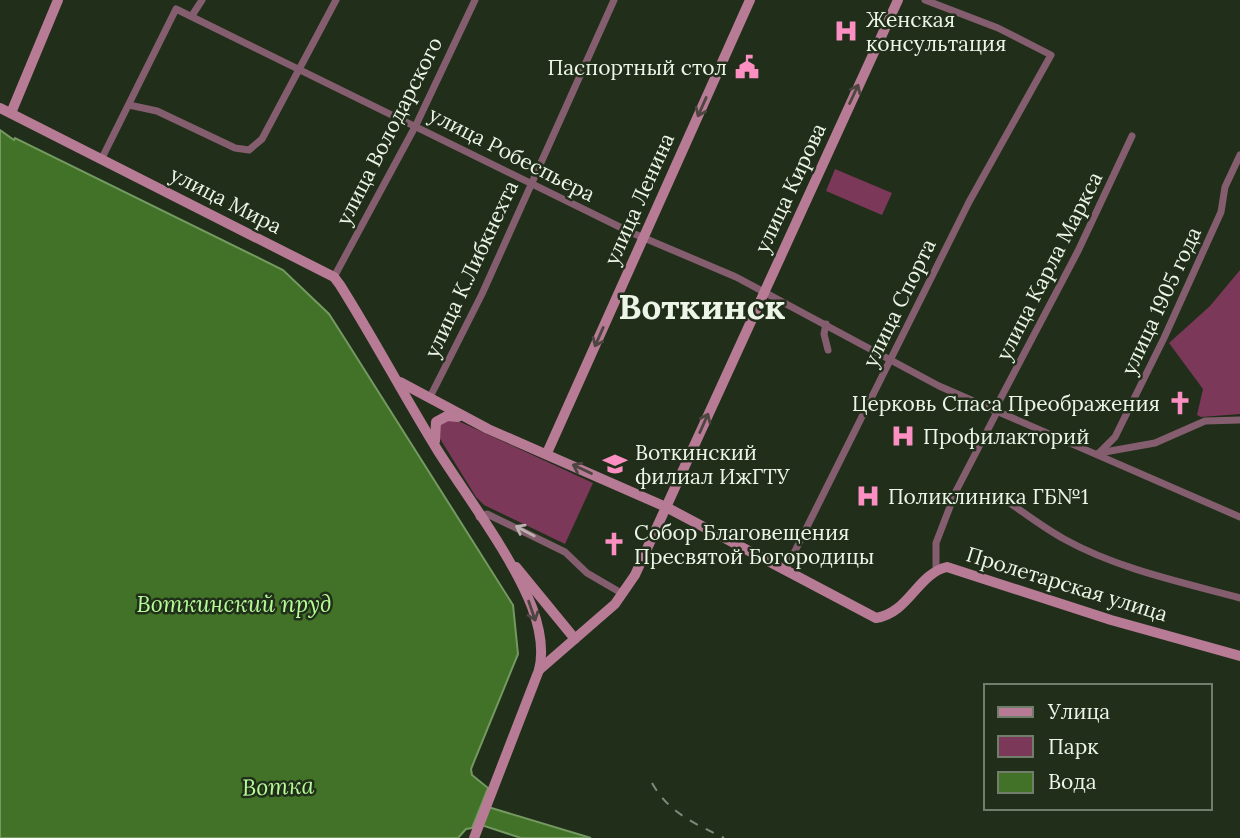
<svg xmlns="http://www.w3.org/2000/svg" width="1240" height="838" font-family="Lora,serif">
  <rect width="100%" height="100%" fill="#202e1a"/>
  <g fill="#7b3859">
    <path d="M 835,169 L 892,193 L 882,215 L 826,191 Z"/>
    <path d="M 1240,270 L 1240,414 L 1201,417 L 1197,415 L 1203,389 L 1169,343 L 1210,306 Z"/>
    <path d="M 454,419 L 593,483 L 565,544 L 484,505 L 476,497 L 439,437 L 440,421 Z"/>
  </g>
  <g fill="#417227" stroke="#749961" stroke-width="2">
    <path d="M 0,130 L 14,140 L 15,138 L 283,270 L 329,314 L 345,339 L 513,605 L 518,654 L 471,769 L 472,775 L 488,788 L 472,828 L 466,829 L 458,838 L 0,838 Z"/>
    <path d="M 488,807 L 591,838 L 521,838 L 481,825 Z"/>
  </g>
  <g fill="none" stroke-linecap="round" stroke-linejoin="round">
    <g stroke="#845e6e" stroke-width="7">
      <path d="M 193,14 L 202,0"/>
      <path d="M 129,105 L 157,111 L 235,148 L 249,150 L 262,139 L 336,0"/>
      <path d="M 102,158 L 176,9 L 630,232 L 736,277 L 939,386 L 1240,517"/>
      <path d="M 334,277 L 416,125 L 475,0"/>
      <path d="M 826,324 L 824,334 L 828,350"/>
      <path d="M 429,399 L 482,294 L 614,0"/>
      <path d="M 994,411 L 1078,251 L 1132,136"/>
      <path d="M 1099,453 L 1155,443 L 1205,421 L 1240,420"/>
      <path d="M 1098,454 L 1115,437 L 1164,338 L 1221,212 L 1225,187 L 1240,155"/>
      <path d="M 1001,497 C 1022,511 1042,527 1064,539 C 1118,569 1181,582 1240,598"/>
      <path d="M 479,517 L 487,514 L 565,552 L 587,573 L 623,594"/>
      <path d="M 936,570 L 936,543 L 956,491 L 997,412"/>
      <path d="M 785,571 L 969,202 L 1051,55 L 998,28 L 925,0"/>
    </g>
    <g stroke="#b77b95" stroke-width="10">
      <path d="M 0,108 L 334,277 L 340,285 C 374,339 404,396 438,451 C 468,498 512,556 532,607 C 539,626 544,650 539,670 L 474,838"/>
      <path d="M 11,113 L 58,0"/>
      <path d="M 400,382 L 488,429 L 666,507 L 876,618 C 909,613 917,574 947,567 L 1111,620 L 1240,656"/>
      <path d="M 435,441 L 436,422 L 447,416 L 458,417"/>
      <path d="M 547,453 L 750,0"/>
      <path d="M 516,567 L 575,639"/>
      <path d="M 539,670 L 615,604 L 635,575 L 898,0"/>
    </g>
    <path stroke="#7f8b7a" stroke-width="2" stroke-dasharray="9 9" stroke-linecap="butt" d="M 652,783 C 669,813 694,823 724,838"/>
  </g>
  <defs><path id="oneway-shaft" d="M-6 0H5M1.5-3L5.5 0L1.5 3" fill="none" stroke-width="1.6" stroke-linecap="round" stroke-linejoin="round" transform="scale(1.75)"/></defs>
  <g stroke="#4d453f">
    <use href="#oneway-shaft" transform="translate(854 94) rotate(-65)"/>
    <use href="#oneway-shaft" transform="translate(702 107) rotate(114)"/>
    <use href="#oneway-shaft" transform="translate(599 337) rotate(114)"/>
    <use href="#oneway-shaft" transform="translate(704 423) rotate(-66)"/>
    <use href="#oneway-shaft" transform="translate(582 469) rotate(-155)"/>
    <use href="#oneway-shaft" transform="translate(532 611) rotate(71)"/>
  </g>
  <use stroke="#bdb1b1" href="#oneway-shaft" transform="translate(525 531) rotate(-152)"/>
  <defs>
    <g id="hospital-bare" transform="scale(1.89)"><path d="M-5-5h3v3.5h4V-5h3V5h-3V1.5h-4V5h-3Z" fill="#fc8fc1" stroke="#202e1a" stroke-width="2.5" paint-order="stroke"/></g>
    <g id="civic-bare" transform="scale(1.89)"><path d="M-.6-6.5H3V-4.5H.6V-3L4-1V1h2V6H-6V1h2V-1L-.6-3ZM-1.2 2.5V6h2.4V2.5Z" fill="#fc8fc1" stroke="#202e1a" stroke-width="2.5" paint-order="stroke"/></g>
    <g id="church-bare" transform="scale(1.89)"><path d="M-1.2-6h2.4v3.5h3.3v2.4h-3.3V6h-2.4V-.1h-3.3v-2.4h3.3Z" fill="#fc8fc1" stroke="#202e1a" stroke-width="2.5" paint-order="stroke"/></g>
    <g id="university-bare" transform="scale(1.89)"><path d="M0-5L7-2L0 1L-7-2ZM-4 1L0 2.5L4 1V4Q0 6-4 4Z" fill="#fc8fc1" stroke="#202e1a" stroke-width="2.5" paint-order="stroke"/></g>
  </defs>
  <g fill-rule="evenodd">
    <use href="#hospital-bare" x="846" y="31"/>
    <use href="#civic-bare" x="747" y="67"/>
    <use href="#church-bare" x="1180" y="403"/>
    <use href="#hospital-bare" x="903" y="436"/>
    <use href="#university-bare" x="615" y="464"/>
    <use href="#hospital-bare" x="868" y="496"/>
    <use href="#church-bare" x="614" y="544"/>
  </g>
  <g text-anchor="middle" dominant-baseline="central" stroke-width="5" stroke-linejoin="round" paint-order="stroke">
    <g font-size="21" fill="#ecf5e8" stroke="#202e1a" text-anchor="start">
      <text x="866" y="19">Женская<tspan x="866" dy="24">консультация</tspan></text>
      <text x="727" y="67" text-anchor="end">Паспортный стол</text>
      <text x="1160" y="403" text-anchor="end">Церковь Спаса Преображения</text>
      <text x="923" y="436">Профилакторий</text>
      <text x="635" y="452">Воткинский<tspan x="635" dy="24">филиал ИжГТУ</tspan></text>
      <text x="888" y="496">Поликлиника ГБ№1</text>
      <text x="634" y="532">Собор Благовещения<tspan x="634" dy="24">Пресвятой Богородицы</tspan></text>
    </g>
    <g font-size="21" fill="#ecf5e8" stroke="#202e1a">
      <text transform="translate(389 131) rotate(-63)">улица Володарского</text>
      <text transform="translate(512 154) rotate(27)">улица Робеспьера</text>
      <text transform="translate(790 188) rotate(-65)">улица Кирова</text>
      <text transform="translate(639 199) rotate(-66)">улица Ленина</text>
      <text transform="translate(226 200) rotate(27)">улица Мира</text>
      <text transform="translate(1049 266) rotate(-63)">улица Карла Маркса</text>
      <text transform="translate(471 269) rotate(-65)">улица К.Либкнехта</text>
      <text transform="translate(1161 301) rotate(-65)">улица 1905 года</text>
      <text transform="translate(899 303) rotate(-64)">улица Спорта</text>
      <text transform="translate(1067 584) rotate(17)">Пролетарская улица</text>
    </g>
    <g font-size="23" font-style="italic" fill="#b5fb96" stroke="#202e1a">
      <text x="234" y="603">Воткинский пруд</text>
      <text transform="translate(278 786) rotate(-2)">Вотка</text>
    </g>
    <g font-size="35" font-weight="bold" fill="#ecf5e8" stroke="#202e1a">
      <text x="702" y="306">Воткинск</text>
    </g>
  </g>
  <rect x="984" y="684" width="228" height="126" fill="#202e1a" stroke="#727e6c" stroke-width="2"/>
  <rect x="998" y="707" width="35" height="10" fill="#b77b95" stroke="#727e6c" stroke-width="2"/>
  <text x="1048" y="719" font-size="21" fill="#ecf5e8">Улица</text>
  <rect x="998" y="736" width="35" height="21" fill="#7b3859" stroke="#727e6c" stroke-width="2"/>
  <text x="1048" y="754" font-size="21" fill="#ecf5e8">Парк</text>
  <rect x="998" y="772" width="35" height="21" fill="#417227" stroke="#727e6c" stroke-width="2"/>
  <text x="1048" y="789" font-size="21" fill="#ecf5e8">Вода</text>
</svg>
